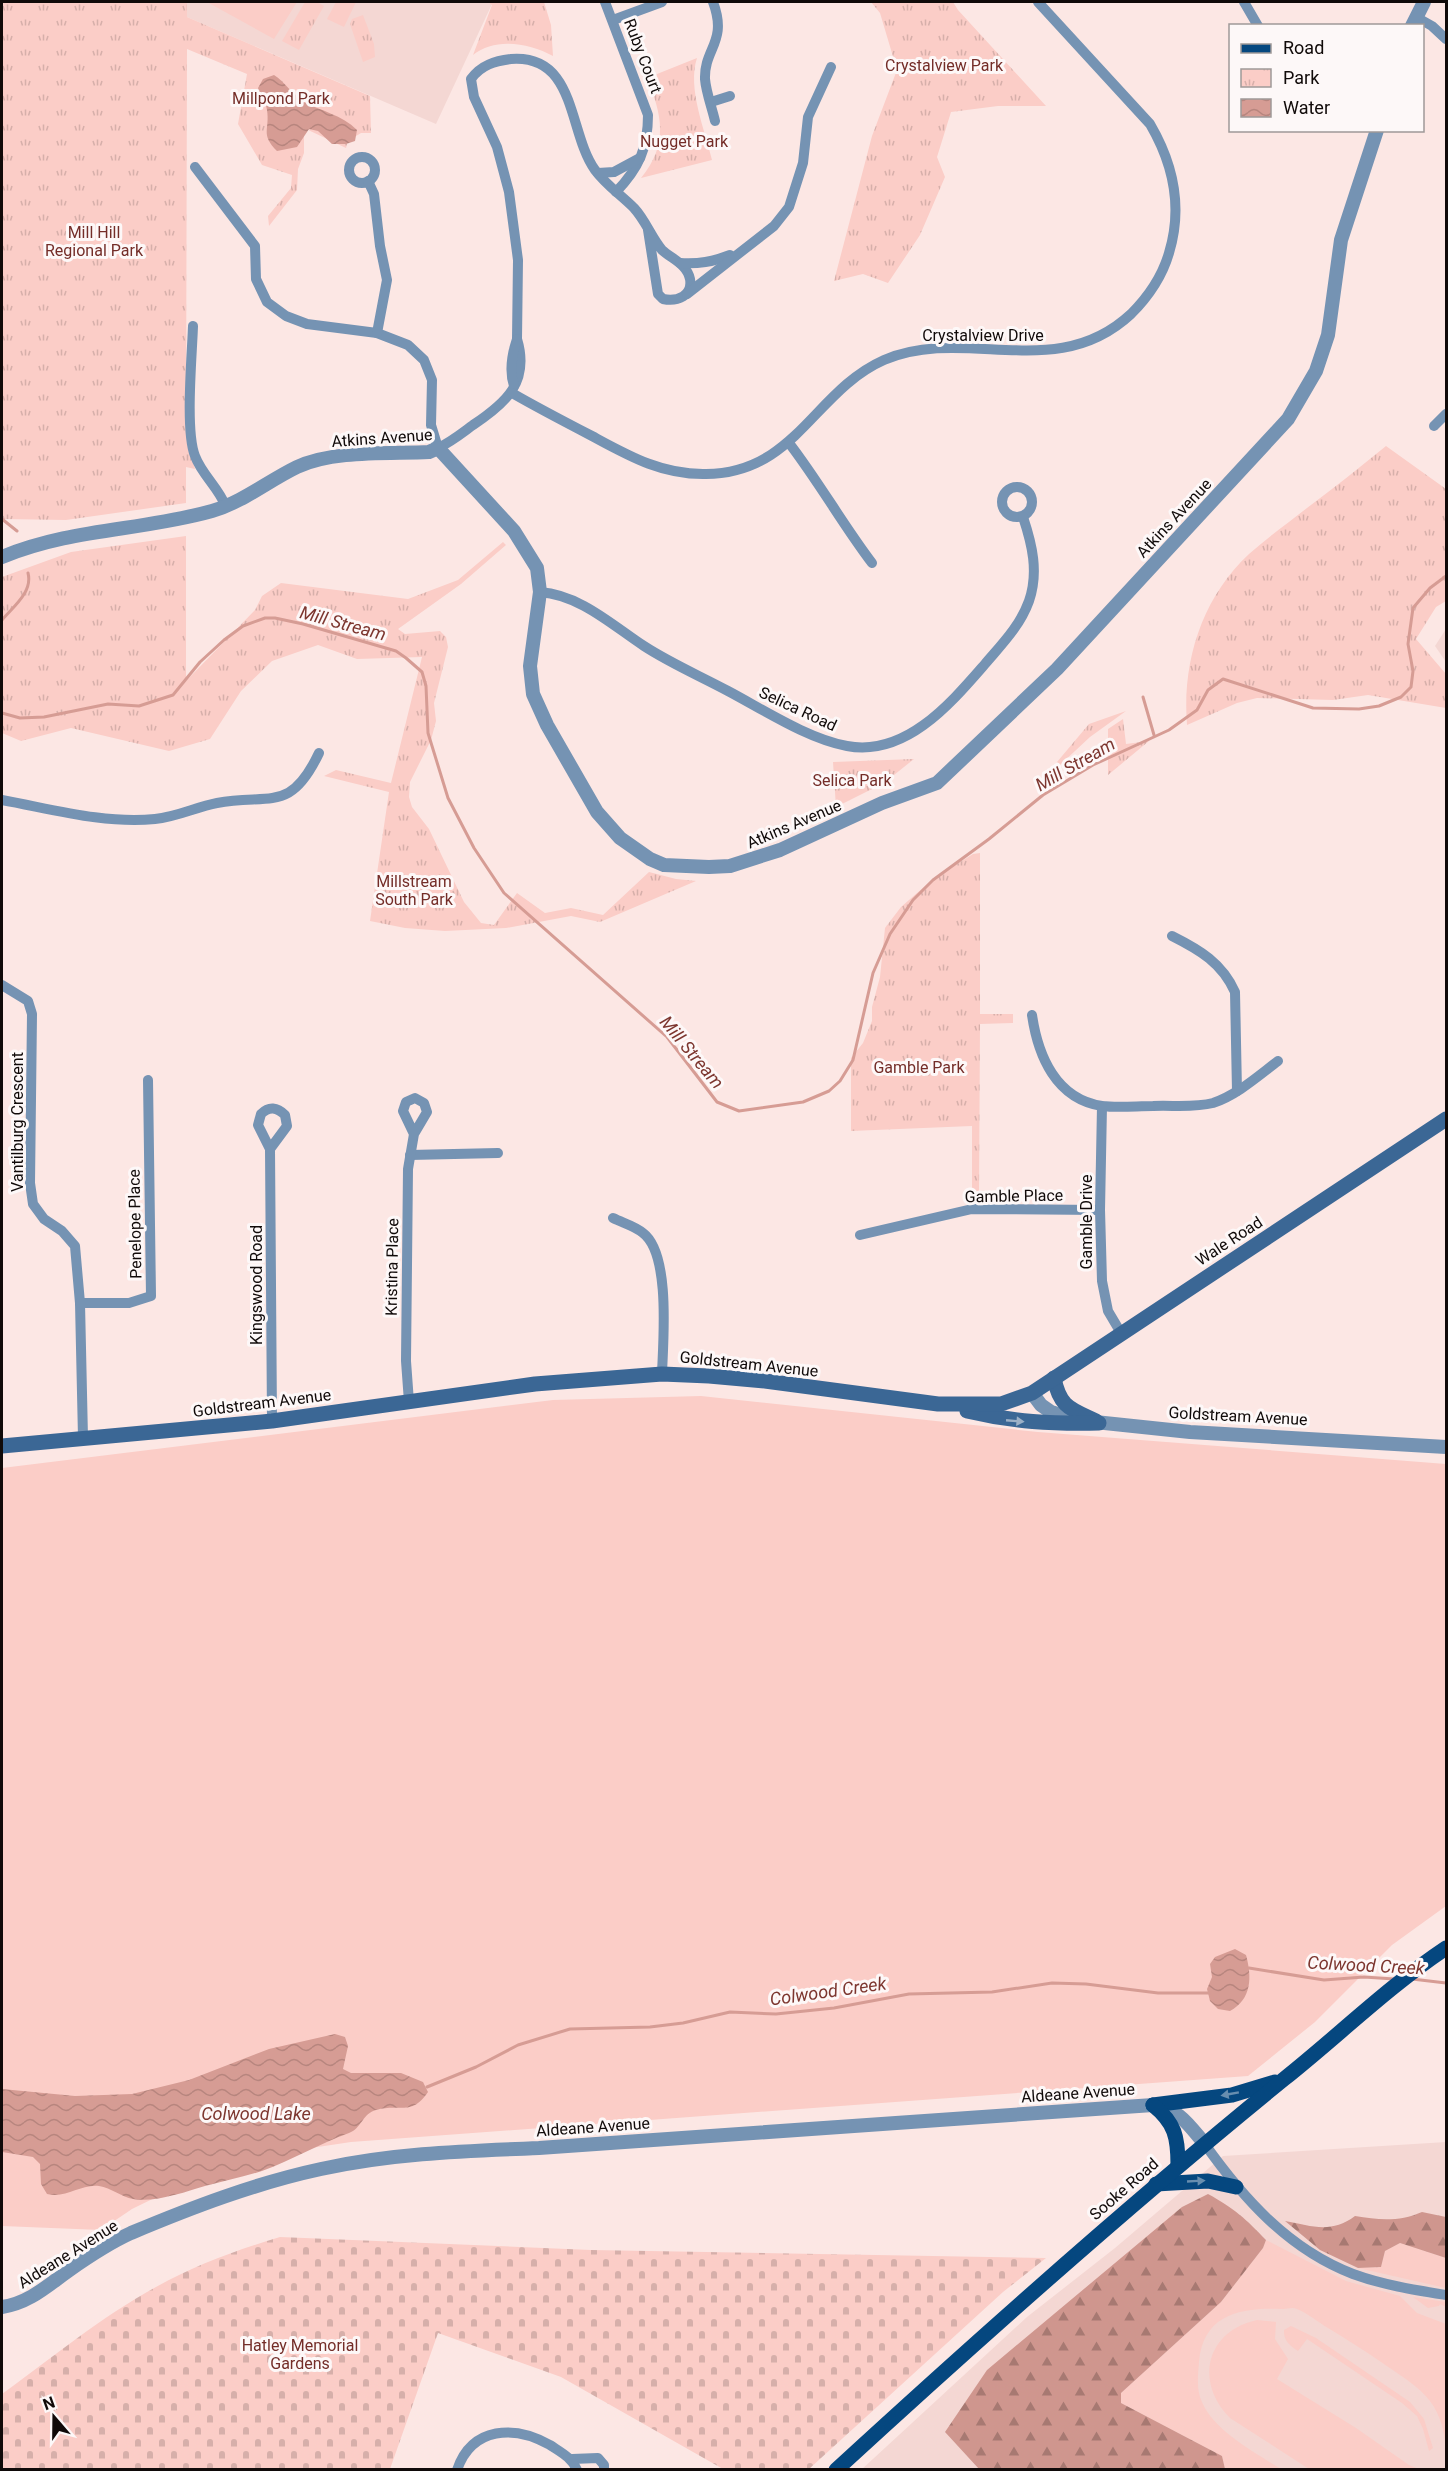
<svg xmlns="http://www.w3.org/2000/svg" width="1448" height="2471" font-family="Roboto,sans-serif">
  <defs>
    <pattern id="forest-firs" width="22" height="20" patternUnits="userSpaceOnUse" patternTransform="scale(1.5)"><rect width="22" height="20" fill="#cf968e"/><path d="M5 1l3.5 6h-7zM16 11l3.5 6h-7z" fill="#a77972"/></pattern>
    <pattern id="cemetery-stones" width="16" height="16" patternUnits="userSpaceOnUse" patternTransform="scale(1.5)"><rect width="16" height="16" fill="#fbcdc7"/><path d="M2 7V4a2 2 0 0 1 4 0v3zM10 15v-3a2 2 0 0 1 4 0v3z" fill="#d6afaa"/></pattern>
    <pattern id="park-tufts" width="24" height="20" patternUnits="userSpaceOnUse" patternTransform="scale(1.5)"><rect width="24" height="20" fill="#fbcdc7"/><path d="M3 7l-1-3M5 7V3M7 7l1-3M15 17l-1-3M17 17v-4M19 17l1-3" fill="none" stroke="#d6afaa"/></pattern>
    <pattern id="water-waves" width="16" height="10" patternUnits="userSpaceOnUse" patternTransform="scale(1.5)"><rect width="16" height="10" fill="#d69c94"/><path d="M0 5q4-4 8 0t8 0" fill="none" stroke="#b7857e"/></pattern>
  </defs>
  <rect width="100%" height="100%" fill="#fce7e4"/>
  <g fill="#f4d7d3">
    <path d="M 187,2 L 488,2 L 492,4 L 436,124 L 187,17 Z"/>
    <path d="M 1446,629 L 1446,662 L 1435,646 Z"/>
    <path d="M 1446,2142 L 1446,2469 L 861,2470 L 1027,2317 L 1115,2248 L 1223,2156 Z"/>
  </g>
  <g fill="#fbcdc7">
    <path d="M 207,2 L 297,2 L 274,39 Z"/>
    <path d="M 336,2 L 356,2 L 344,27 L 327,19 Z"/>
    <path d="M 701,1396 L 1038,1432 L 1446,1464 L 1446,1906 L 1392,1945 L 1315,2022 L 1248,2076 L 351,2142 L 291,2151 L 181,2185 L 132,2209 L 101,2230 L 2,2226 L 2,1468 L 553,1400 Z"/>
    <path d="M 1266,2240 L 1346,2281 L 1400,2296 L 1417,2313 L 1446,2324 L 1446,2449 C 1442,2399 1419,2388 1381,2362 C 1364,2350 1346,2339 1328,2328 C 1318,2322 1307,2313 1297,2309 C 1292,2307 1288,2309 1283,2309 C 1243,2307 1203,2313 1199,2362 C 1198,2376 1196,2389 1202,2402 C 1214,2431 1256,2453 1281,2469 L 1225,2469 L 1222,2456 L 1121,2403 L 1121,2393 L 1221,2302 L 1263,2248 Z"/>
    <path d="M 1400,2243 L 1446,2258 L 1446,2288 L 1358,2268 L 1381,2267 L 1385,2251 Z"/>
    <path d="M 1413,2297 L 1446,2302 L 1446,2307 L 1440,2304 L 1439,2306 L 1428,2308 Z"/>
    <path d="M 1257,2320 L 1276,2322 L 1275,2339 L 1288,2359 L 1277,2379 L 1356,2428 L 1409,2465 L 1419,2469 L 1309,2469 L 1230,2418 C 1194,2382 1206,2331 1257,2320 Z"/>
    <path d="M 1291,2326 L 1316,2338 L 1410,2402 L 1424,2419 L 1433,2448 L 1429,2451 L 1423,2429 L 1417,2416 L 1402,2403 L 1307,2339 L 1298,2351 C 1290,2346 1283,2340 1284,2330 Z"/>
  </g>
  <g fill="url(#forest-firs)">
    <path d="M 1208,2194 C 1234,2208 1246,2219 1266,2240 L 1263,2248 L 1221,2302 L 1121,2393 L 1121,2403 L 1222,2456 L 1225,2469 L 979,2469 L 945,2432 L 987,2370 L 1182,2207 Z"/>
    <path d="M 1422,2212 L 1446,2217 L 1446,2258 L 1400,2243 L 1385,2251 L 1381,2267 L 1358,2268 L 1320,2250 L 1285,2221 C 1312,2226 1331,2234 1355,2216 C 1379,2220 1399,2222 1422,2212 Z"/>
  </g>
  <path fill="url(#cemetery-stones)" d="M 280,2237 L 591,2250 L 1046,2258 L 1003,2292 L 809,2469 L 723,2469 L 561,2377 L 438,2333 L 390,2469 L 2,2469 L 2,2394 C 52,2358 101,2317 156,2287 C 195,2265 237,2250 280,2237 Z"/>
  <g fill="url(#park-tufts)">
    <path d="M 2,2 L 187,2 L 187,17 L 370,96 L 371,133 L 361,133 L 348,141 L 346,148 L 304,128 L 304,153 L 298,169 L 297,190 L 269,226 L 268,216 L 291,188 L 292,175 L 262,165 L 238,124 L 247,74 L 187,49 L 186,434 L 195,469 L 186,467 L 186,503 L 66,520 L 2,519 Z"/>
    <path d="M 305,2 L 317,2 L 324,6 L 299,50 L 282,41 Z"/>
    <path d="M 488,2 L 544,2 L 551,25 L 553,56 C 529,43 495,37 473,55 L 492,5 Z"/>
    <path d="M 871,2 L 953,2 L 958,10 L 1046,106 L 998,106 L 951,112 L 937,157 L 945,177 L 920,235 L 888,283 L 863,274 L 834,281 L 872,136 L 897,70 L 880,13 Z"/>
    <path d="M 363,15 L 374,44 L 375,57 L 363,62 L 350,24 L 352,19 Z"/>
    <path d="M 697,58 C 687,88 705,130 712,160 L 641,178 C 669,144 662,115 647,78 Z"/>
    <path d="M 1386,446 L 1446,489 L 1446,601 L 1436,607 L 1416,639 L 1446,674 L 1446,708 L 1368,695 L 1333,700 L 1257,698 L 1237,703 L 1187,725 C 1182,661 1202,598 1249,554 C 1267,538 1288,523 1307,508 C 1334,488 1360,467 1386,446 Z"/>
    <path d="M 186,536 L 186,681 L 255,610 L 262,596 L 281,583 L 408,599 L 458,580 L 503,542 L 506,545 L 461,584 L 398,629 L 405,634 L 440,631 L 446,637 L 448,647 L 434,703 L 436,721 L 431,740 L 410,782 L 409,797 L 412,807 L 429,829 L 464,902 L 481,923 L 494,925 L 517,893 L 545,913 L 571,908 L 603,915 L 649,872 L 676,879 L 696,881 L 600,922 L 571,916 L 506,928 L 445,931 L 405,928 L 370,921 L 389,792 L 324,776 L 336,770 L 391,783 L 422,657 L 357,659 L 318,645 L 272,661 L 241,691 L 210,739 L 169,751 L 71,728 L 21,741 L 2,733 L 2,577 L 71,552 Z"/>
    <path d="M 1126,711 L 1090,737 L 1060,765 L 1057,762 L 1089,724 Z"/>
    <path d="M 1123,719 L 1126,744 L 1149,741 L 1108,775 L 1108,729 Z"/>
    <path d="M 914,759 L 884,783 L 836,807 L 833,762 Z"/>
    <path d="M 980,853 L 980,1014 L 1013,1014 L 1013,1023 L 980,1024 L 979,1195 L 972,1195 L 972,1126 L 851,1131 L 851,1058 L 863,1043 L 872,1021 L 872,1007 L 880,977 L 885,928 L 901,907 L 933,879 L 973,854 Z"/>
  </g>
  <g fill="url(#water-waves)">
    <path d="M 274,75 C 285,82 292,94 302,101 C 321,111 342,115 357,130 L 355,141 L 346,144 L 332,144 L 318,131 L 309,129 L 297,147 L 277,151 C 260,134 270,130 267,110 C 266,102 260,96 258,88 L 263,79 Z"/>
    <path d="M 1235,1949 L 1246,1955 C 1252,1977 1252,1999 1230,2011 L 1218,2009 L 1210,2001 L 1207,1989 L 1212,1977 L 1210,1964 L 1215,1957 Z"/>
    <path d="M 335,2034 L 345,2037 L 348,2046 L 343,2069 L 351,2073 L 401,2073 L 423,2082 L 428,2092 C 411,2117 400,2103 376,2110 C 363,2113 361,2129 349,2133 C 319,2144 292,2160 262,2171 C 243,2177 224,2181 205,2186 C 185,2192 154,2203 133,2199 C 122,2197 111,2188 99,2186 C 80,2184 66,2199 47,2194 L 41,2184 L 40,2164 L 33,2157 L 2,2152 L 2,2089 L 75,2096 L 132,2094 L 189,2080 L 269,2049 Z"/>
  </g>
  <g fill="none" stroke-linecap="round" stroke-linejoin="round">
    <g stroke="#d69c94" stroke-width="3">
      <path d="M 2,519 L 17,531"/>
      <path d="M 2,620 C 13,607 33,592 28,573"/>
      <path d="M 1143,697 L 1154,735"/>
      <path d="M 2,713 L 20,718 L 44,717 L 108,704 L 139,706 L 173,695 L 200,662 L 224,640 L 243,626 L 265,618 L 275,618 L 303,624 L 396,651 L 406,658 L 422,672 L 426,686 L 428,733 L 448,798 L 474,848 L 504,893 L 667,1037 L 717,1102 L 739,1111 L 803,1102 L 829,1091 L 840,1081 L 853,1060 L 873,973 L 890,934 L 913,900 L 933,880 L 989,839 L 1043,795 L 1093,765 L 1169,730 L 1197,710 L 1208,690 L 1223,679 L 1313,708 L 1359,709 L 1379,706 L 1401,697 L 1411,687 L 1413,671 L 1408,644 L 1413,608 L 1430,588 L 1446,576"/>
      <path d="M 1249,1968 L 1324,1980 L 1364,1977 L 1394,1979"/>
      <path d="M 1412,1979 L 1446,1983"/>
      <path d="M 427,2087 L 476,2067 L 518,2045 L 570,2029 L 650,2027 L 683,2023 L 730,2012 L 776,2014 L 834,2008 L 909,1994 L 992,1992 L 1052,1983 L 1086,1984 L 1158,1993 L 1209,1993"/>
    </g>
    <g stroke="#7593b3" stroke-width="10">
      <path d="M 605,2 L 648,115 C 648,148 639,168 616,192"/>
      <path d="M 713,2 C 728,42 704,48 705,79 C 706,92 712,108 715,121"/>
      <path d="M 1244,2 L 1258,26"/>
      <path d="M 1416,17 L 1432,26 L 1446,39"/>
      <path d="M 613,20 L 662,2"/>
      <path d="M 711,102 L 730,96"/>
      <circle cx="362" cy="170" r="13"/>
      <path d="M 195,167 L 255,246 L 256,279 L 267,302 L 286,316 L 307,324 L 377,333 L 408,345 L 424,360 L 432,380 L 431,425 L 438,448 C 451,442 462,433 473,425 C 506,403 530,382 517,339 L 518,260 L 509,192 L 497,147 L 474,97 L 471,79 C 481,65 495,61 511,59 C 577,54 568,133 595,170 C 606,185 621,195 634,208 C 646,221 651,237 662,250 C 672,259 687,264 690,279 C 693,296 677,302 663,299 L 658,294 L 648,230"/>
      <path d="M 598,173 L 614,172 L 640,158"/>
      <path d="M 368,181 L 374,194 L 380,246 L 387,280 L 377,333"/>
      <path d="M 680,263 C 699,264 712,262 730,255"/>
      <path d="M 687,294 L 774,226 L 789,207 L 803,163 L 808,117 L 831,67"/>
      <path d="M 193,326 C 192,356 185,431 195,456 C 202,475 219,488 226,507"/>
      <path d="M 514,386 C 509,371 512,354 517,339"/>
      <path d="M 512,393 C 538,408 565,422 592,436 C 629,456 662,475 706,474 C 796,473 814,391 884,360 C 966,325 1056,384 1131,314 C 1148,297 1162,277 1169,253 C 1183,207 1174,165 1150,124 L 1038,2"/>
      <path d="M 1434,426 L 1446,414"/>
      <path d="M 789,443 C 819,482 843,525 872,563"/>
      <circle cx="1017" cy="502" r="15"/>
      <path d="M 540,592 C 580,595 612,625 644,646 C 670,663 700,676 728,691 C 764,710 808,739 847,746 C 906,757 951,703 985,664 C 1002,644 1020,626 1029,601 C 1039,572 1032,544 1023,517"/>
      <path d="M 2,800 C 52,809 104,824 155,819 C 177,817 196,807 217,803 C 270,793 290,814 319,753"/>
      <path d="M 1172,936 C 1200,950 1222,963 1235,992 L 1237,1091"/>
      <path d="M 2,985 L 28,1001 L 32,1014 L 30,1183 L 33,1204 L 44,1219 L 62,1231 L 75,1246 L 80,1303 L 83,1438"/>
      <path d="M 1032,1015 C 1038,1056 1056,1099 1102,1106 C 1118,1108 1137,1106 1153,1106 C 1172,1105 1194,1108 1213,1103 C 1237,1095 1258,1076 1278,1061"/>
      <path d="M 1102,1106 L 1100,1210 L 1102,1281 L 1108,1311 L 1121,1333"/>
      <path d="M 270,1149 L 287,1126 L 285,1115 C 277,1107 269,1106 261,1114 L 258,1125 L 270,1149 L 272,1421"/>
      <path d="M 410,1155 L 498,1153"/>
      <path d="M 613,1218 C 623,1223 635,1226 643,1233 C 671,1254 663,1342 662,1374"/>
      <path d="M 860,1235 L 972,1209 L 1100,1210"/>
      <path d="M 80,1303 L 129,1303 L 151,1296 L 148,1080"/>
      <path d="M 409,1402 L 406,1361 L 408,1169 L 414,1134 L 427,1112 L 424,1103 L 415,1098 L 406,1102 L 403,1111 L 414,1134"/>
      <path d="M 1204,2143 C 1243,2198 1288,2249 1353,2274 C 1383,2285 1415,2290 1446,2295"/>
      <path d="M 572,2459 L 598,2458 L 604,2465 L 604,2470"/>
      <path d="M 457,2470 C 472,2426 515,2425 550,2445 C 562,2453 571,2457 577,2470"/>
    </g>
    <g stroke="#7593b3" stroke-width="14">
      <path d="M 1412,26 L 1424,2"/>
      <path d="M 2,557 C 72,528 141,531 212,511 C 243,502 268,481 297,467 C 333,450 389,454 429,452 L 438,448 L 514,531 L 537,568 L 540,592 L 530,666 L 533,694 L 547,725 L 597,812 L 620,838 L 650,859 L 664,865 L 709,867 L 730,866 L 780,850 L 882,803 L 937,783 L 1057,669 L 1288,419 L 1316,371 L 1328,335 L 1341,240 L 1377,130"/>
      <path d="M 1032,1393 L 1041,1405 L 1051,1412 L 1076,1420 L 1190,1432 L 1446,1447"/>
      <path d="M 2,2307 C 29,2303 47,2286 68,2271 C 88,2257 109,2243 131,2233 C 193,2207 256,2183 321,2169 C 393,2153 467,2151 539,2148 L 1153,2105 C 1179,2109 1188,2124 1204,2143"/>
    </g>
    <g stroke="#3b6795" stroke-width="15">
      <path d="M 1054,1378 C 1060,1408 1071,1409 1096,1421"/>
      <path d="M 967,1411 C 1013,1422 1052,1424 1099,1423"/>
      <path d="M 2,1446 L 272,1421 L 535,1384 L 662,1374 L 709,1376 L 765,1381 L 938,1404 L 1001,1404 L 1032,1393 L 1446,1119"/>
    </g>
    <g stroke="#05477f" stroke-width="15">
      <path d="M 1153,2105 L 1232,2095 L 1275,2082"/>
      <path d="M 1153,2105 C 1175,2123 1178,2137 1178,2165"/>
      <path d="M 1156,2184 L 1208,2181 L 1236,2187"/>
      <path d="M 836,2470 C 982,2336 1130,2204 1284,2079 C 1338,2036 1389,1986 1446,1948"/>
    </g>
  </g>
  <defs><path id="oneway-solid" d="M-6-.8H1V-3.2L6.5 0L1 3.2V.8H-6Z" transform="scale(1.5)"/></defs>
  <use fill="#9cb0c6" href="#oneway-solid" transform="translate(1015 1421) rotate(5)"/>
  <g fill="#688eaf">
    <use href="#oneway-solid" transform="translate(1230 2094) rotate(170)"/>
    <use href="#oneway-solid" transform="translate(1196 2181) rotate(-3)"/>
  </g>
  <g text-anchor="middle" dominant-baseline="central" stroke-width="6" stroke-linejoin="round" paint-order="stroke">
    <g font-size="16" fill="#100a09" stroke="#fdf8f8">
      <text transform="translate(643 56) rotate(69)">Ruby Court</text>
      <text x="983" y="335">Crystalview Drive</text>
      <text transform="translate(382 438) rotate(-4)">Atkins Avenue</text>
      <text transform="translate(1174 518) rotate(-47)">Atkins Avenue</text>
      <text transform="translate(798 709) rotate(25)">Selica Road</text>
      <text transform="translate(794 824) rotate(-23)">Atkins Avenue</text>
      <text transform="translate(17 1122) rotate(-90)">Vantilburg Crescent</text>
      <text transform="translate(1014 1196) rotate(-1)">Gamble Place</text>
      <text transform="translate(1086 1222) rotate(-90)">Gamble Drive</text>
      <text transform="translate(135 1224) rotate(-91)">Penelope Place</text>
      <text transform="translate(1229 1241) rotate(-33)">Wale Road</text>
      <text transform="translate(392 1267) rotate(-89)">Kristina Place</text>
      <text transform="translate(256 1285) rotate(-90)">Kingswood Road</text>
      <text transform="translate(749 1364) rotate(6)">Goldstream Avenue</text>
      <text transform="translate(262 1403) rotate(-7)">Goldstream Avenue</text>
      <text transform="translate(1238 1416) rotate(3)">Goldstream Avenue</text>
      <text transform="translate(1078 2093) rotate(-4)">Aldeane Avenue</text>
      <text transform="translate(593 2127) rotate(-4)">Aldeane Avenue</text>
      <text transform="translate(1124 2189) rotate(-41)">Sooke Road</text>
      <text transform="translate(68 2254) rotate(-32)">Aldeane Avenue</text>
    </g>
    <g font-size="16" fill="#742d28" stroke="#fdf8f8">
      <text x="944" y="65">Crystalview Park</text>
      <text x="281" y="98">Millpond Park</text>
      <text x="684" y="141">Nugget Park</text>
      <text x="94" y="232">Mill Hill<tspan x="94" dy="18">Regional Park</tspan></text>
      <text x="852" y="780">Selica Park</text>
      <text x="414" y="881">Millstream<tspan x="414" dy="18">South Park</tspan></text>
      <text x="919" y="1067">Gamble Park</text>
      <text x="300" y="2345">Hatley Memorial<tspan x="300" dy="18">Gardens</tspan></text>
    </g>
    <g font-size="18" font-style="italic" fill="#7d362f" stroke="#fdf8f8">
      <text transform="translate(343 623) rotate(15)">Mill Stream</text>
      <text transform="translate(1075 764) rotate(-30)">Mill Stream</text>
      <text transform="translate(692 1052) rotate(50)">Mill Stream</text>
      <text transform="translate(1366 1965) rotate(3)">Colwood Creek</text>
      <text transform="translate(828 1991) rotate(-8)">Colwood Creek</text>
      <text x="256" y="2113">Colwood Lake</text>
    </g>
  </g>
  <rect width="1448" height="2471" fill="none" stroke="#100a09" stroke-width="6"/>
  <rect x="1229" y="24" width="195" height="108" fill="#fdf8f8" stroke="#9e9998" stroke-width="1.5"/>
  <rect x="1241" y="44" width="30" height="9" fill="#05477f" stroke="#9e9998" stroke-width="1.5"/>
  <text x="1283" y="54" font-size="18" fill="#100a09">Road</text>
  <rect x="1241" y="69" width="30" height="18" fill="url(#park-tufts)" stroke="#9e9998" stroke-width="1.5"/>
  <text x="1283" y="84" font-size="18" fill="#100a09">Park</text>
  <rect x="1241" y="99" width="30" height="18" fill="url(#water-waves)" stroke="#9e9998" stroke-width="1.5"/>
  <text x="1283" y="114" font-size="18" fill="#100a09">Water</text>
  <g transform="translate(54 2417) rotate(340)" stroke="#fdf8f8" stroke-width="4.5" paint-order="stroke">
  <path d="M0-4.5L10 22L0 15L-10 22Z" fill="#100a09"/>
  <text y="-9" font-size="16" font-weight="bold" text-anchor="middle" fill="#100a09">N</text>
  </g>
</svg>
